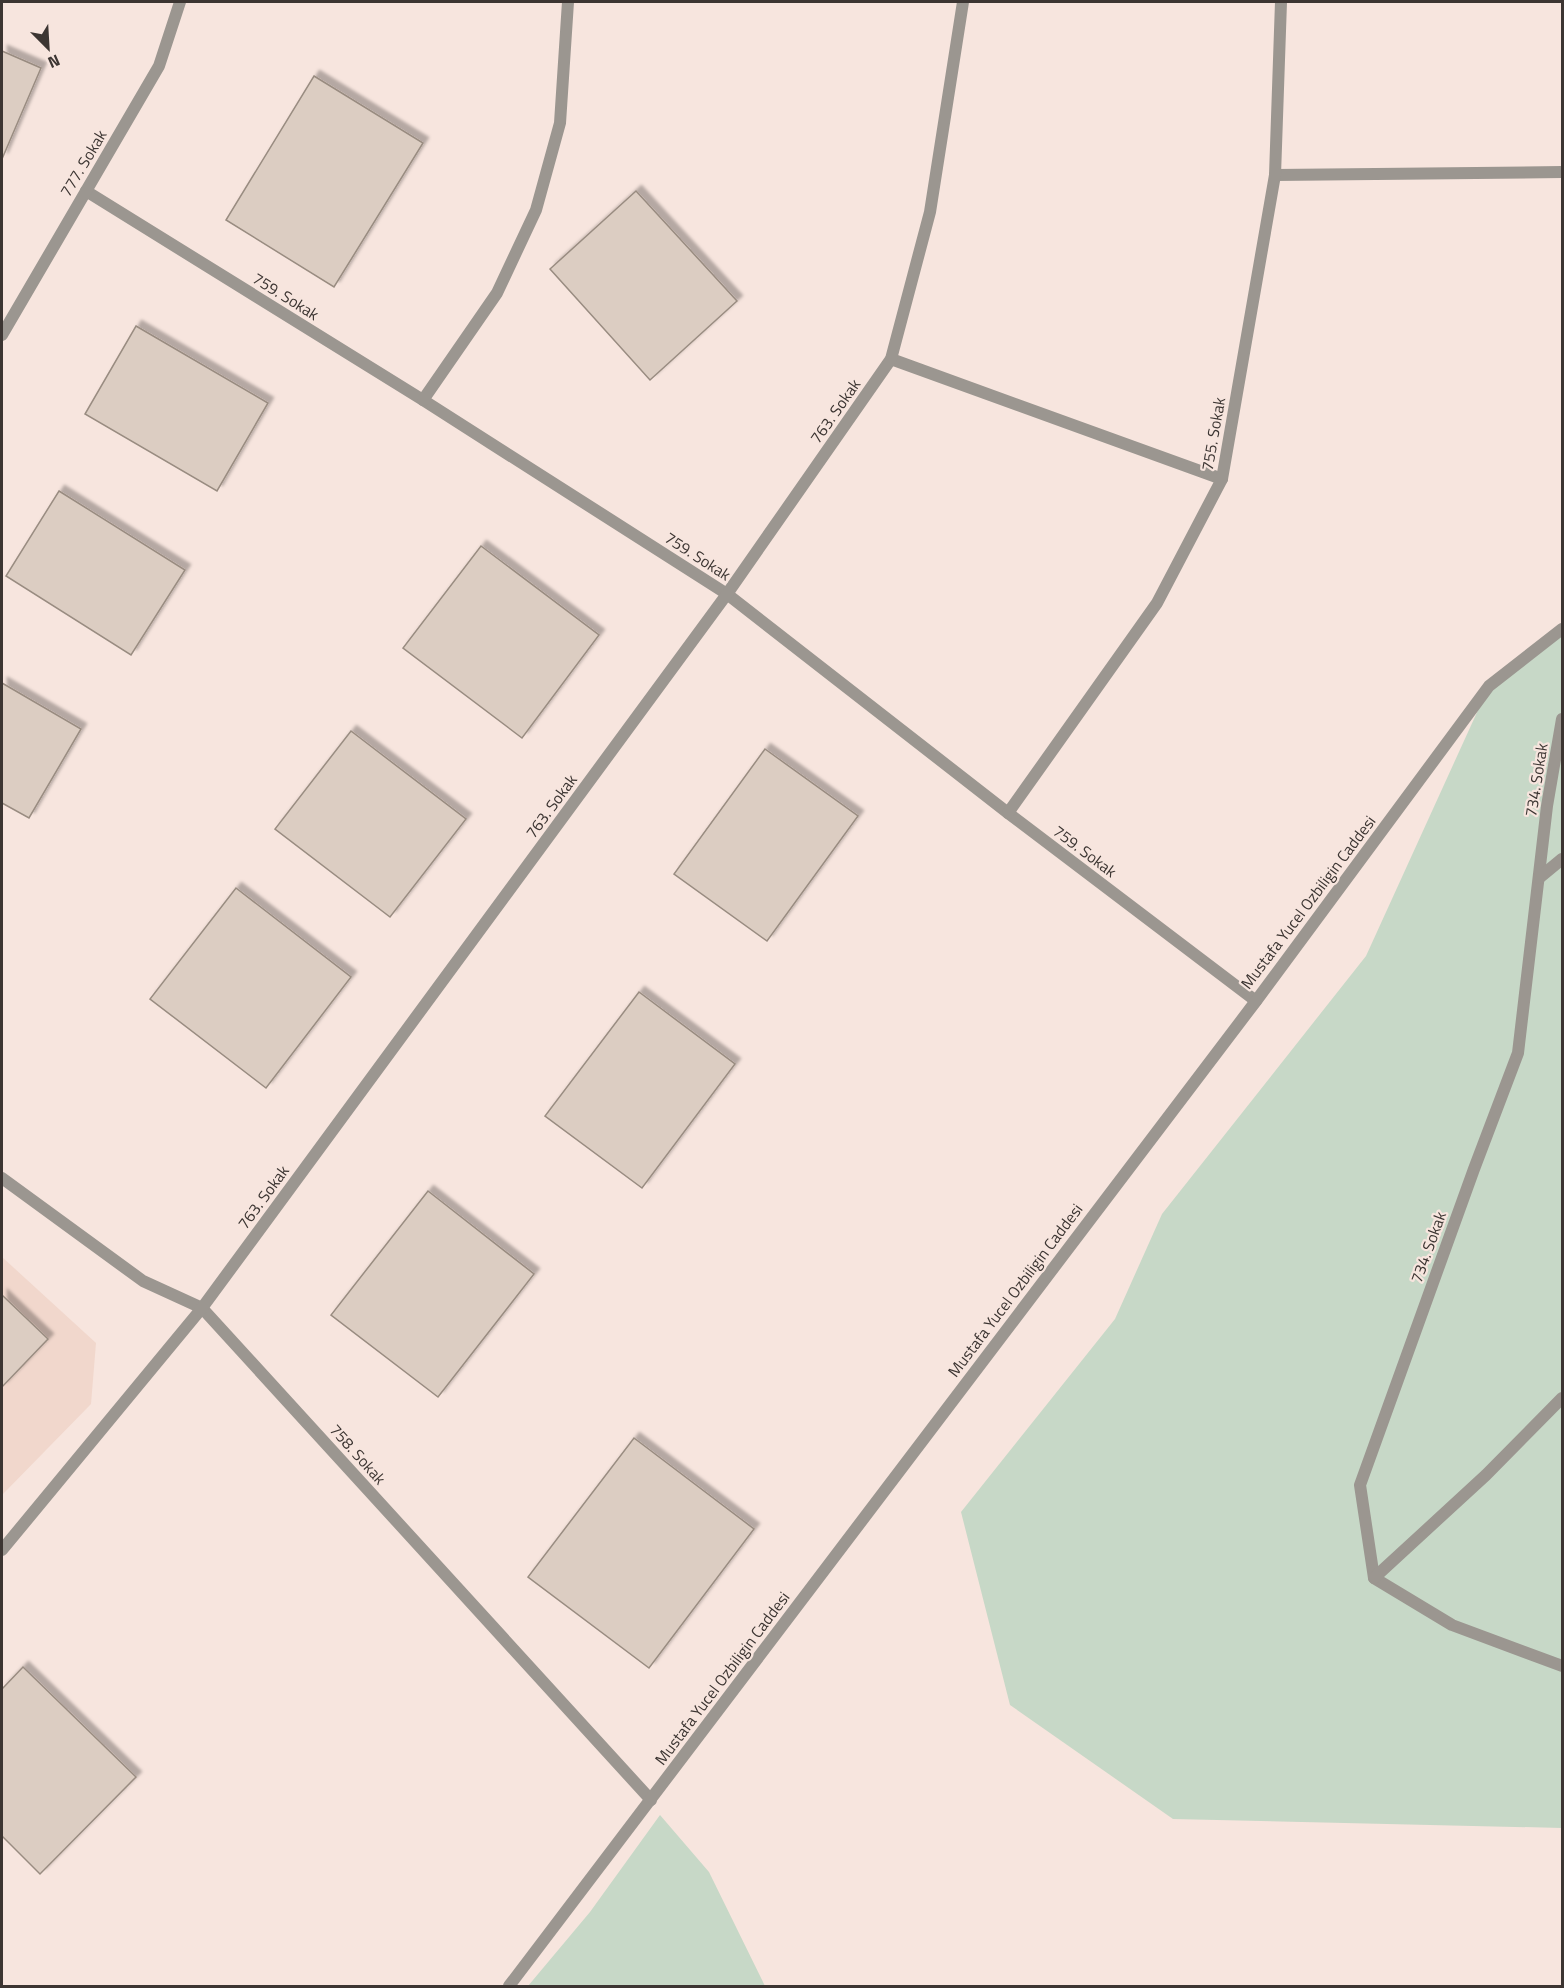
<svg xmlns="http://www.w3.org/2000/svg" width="1564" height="1988" font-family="'Titillium Web',sans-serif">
  <defs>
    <filter id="shadow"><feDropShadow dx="5.5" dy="-5.5" stdDeviation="1.5" flood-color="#0004"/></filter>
  </defs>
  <rect width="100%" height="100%" fill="#f7e5de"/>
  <path fill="#f1d7cc" d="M 2,1257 L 96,1343 L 91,1404 L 2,1495 Z"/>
  <g fill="#c7d8c7">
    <path d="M 1562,629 L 1562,1828 L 1173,1819 L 1010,1705 L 961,1512 L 1115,1319 L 1162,1214 L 1366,956 L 1489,686 Z"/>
    <path d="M 660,1815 L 709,1872 L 765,1986 L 528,1986 L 590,1912 Z"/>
  </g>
  <g fill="#dccdc2" stroke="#998c81" stroke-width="1.5" filter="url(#shadow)">
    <path d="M 2,51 L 41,68 L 2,159 Z"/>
    <path d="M 314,76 L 423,143 L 334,287 L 226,220 Z"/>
    <path d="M 636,191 L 737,301 L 650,380 L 550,269 Z"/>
    <path d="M 136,326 L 268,403 L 217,491 L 85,414 Z"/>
    <path d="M 59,491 L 185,570 L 131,655 L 6,576 Z"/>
    <path d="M 481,546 L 599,635 L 522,738 L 403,648 Z"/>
    <path d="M 2,683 L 81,729 L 29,818 L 2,803 Z"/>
    <path d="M 351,731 L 466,819 L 390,917 L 275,829 Z"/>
    <path d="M 765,749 L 858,816 L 767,941 L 674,874 Z"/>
    <path d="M 236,888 L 351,977 L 266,1088 L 150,999 Z"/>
    <path d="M 639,992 L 735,1064 L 642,1188 L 545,1116 Z"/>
    <path d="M 428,1191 L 534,1274 L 438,1397 L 331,1315 Z"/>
    <path d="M 2,1295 L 48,1339 L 2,1387 Z"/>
    <path d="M 634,1438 L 754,1529 L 649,1668 L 528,1577 Z"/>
    <path d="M 23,1667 L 136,1777 L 40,1874 L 2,1836 L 2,1689 Z"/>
  </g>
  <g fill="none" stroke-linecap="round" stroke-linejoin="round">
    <g stroke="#9b9690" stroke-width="12">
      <path d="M 1275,175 L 1562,172"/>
      <path d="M 86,191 L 423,400 L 727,594 L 1008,813 L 1256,1001"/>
      <path d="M 2,335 L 159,66 L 180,2"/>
      <path d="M 891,359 L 1222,479"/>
      <path d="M 423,400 L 497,293 L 536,210 L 560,123 L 568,2"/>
      <path d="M 1562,719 L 1547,806 L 1518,1053 L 1474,1169 L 1360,1485 L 1374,1578 L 1452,1625 L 1562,1666"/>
      <path d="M 1008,813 L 1157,603 L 1222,479 L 1275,175 L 1281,2"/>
      <path d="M 1539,878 L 1562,859"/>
      <path d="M 2,1178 L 143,1281 L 202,1308 L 651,1800"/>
      <path d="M 2,1550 L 202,1308 L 727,594 L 891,359 L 930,212 L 963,2"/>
      <path d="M 1374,1578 L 1486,1475 L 1562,1398"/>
      <path d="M 509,1986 L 1256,1001 L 1489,686 L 1562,629"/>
    </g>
  </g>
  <g text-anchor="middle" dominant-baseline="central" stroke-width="4.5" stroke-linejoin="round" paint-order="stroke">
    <g font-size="16" fill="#3c3532" stroke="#f7e5de">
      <text transform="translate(83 163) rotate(-59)">777. Sokak</text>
      <text transform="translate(286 296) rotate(32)">759. Sokak</text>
      <text transform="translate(835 411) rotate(-55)">763. Sokak</text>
      <text transform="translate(1213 434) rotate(-80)">755. Sokak</text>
      <text transform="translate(698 556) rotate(33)">759. Sokak</text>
      <text transform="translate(1536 780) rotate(-81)">734. Sokak</text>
      <text transform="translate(551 806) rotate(-54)">763. Sokak</text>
      <text transform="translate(1085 851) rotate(37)">759. Sokak</text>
      <text transform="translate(1308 902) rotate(-53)">Mustafa Yucel Ozbiligin Caddesi</text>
      <text transform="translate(263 1197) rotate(-54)">763. Sokak</text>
      <text transform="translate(1428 1247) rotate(-70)">734. Sokak</text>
      <text transform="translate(1015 1290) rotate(-53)">Mustafa Yucel Ozbiligin Caddesi</text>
      <text transform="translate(358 1454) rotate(48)">758. Sokak</text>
      <text transform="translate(722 1678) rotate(-53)">Mustafa Yucel Ozbiligin Caddesi</text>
    </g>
  </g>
  <rect width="1564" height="1988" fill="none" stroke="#3c3532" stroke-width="6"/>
  <g transform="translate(48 48) rotate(156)" stroke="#f7e5de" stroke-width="4.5" paint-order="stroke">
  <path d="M0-4.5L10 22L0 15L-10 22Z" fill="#3c3532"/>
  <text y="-9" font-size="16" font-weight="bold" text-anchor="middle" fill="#3c3532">N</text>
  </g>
</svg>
